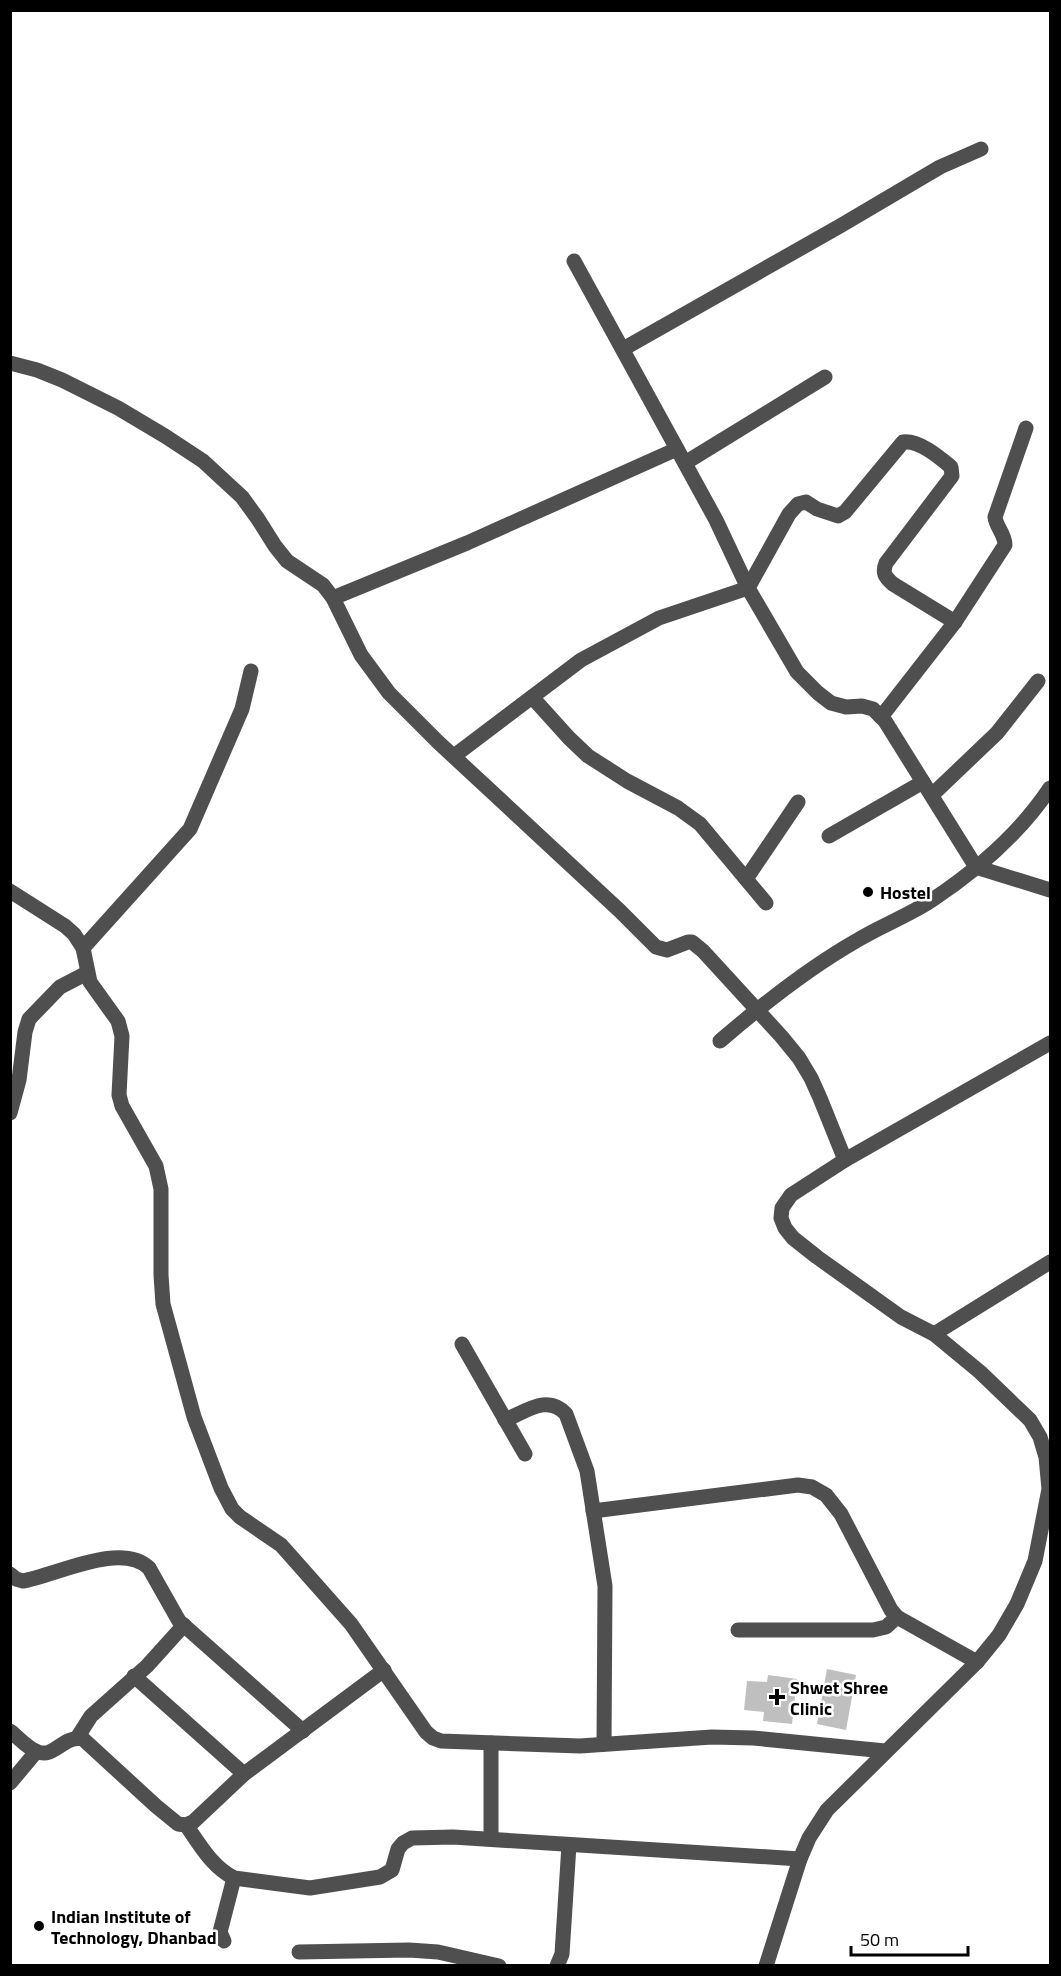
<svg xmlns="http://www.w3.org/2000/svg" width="1061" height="1976" font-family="'Titillium Web',sans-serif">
  <rect width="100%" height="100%" fill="#fff"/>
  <g fill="#bfbfbf">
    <path d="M 827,1669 L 856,1675 L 846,1730 L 817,1724 Z"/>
    <path d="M 768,1675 L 797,1679 L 792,1724 L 763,1721 L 764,1712 L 744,1710 L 747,1681 L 767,1682 Z"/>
  </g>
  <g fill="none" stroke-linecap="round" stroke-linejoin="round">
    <g stroke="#4f4f4f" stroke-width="15">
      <path d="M 574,261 L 716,520 L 748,588 L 797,672 L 818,693 L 831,703 L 846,707 L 862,706 L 873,709 L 885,721 L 976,867 L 1050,890"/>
      <path d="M 623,349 L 840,226 L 940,167 L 981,149"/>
      <path d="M 10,363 L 37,370 L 62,380 L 118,408 L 165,436 L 203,461 L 242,497 L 258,519 L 275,546 L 287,561 L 323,585 L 333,598 L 361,655 L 389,693 L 438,742 L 620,911 L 656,947 L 667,950 L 688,942 L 692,942 L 703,951 L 781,1036 L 799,1058 L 811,1078 L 820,1098 L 845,1160"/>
      <path d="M 685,463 L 825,377"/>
      <path d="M 333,598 L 467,543 L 677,449"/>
      <path d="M 532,697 L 569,738 L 588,756 L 627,781 L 678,808 L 700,824 L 766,903"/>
      <path d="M 881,717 L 955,622 L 1005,545 C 1005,534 996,527 995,517 L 1026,428"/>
      <path d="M 454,756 L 581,660 L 659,618 L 748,588 L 789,514 L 798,504 L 806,502 L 817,509 L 838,516 L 845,512 L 903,442 C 919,440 939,457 951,467 L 952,476 L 886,563 C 882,573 885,577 893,584 L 955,622"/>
      <path d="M 932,795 L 997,733 L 1038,681"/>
      <path d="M 829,836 L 923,782"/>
      <path d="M 746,879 L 798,802"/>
      <path d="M 10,891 L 65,926 L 74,934 L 83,948 L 90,982 L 118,1021 L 122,1036 L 119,1095 L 122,1106 L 156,1166 L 161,1189 L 161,1275 L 163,1304 L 194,1417 L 221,1488 L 232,1509 L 240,1517 L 281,1545 L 351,1624 L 426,1732 L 433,1738 L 441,1741 L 580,1746 L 712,1737 L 753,1738 L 885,1751"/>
      <path d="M 83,948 L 190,829 L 242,709 L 251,671"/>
      <path d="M 720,1041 C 763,1004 807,969 856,941 C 880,926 908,916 932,900 C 977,870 1020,833 1050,788"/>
      <path d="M 10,1113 L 19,1080 L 25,1032 L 29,1019 L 60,987 L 87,973"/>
      <path d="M 934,1334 L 1050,1262"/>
      <path d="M 462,1344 L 525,1454"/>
      <path d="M 505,1420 C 527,1411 548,1394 566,1414 L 587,1471 L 605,1586 L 604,1744"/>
      <path d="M 593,1511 L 798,1485 L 812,1487 L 826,1495 L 841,1514 L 891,1610 L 897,1617 L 977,1662"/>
      <path d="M 10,1574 L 16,1579 L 23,1581 C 57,1575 121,1541 149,1568 L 179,1621 L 303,1731"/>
      <path d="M 738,1630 L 873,1630 L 886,1627 L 897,1617"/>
      <path d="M 134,1676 L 244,1774"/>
      <path d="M 10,1731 C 19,1738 28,1749 38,1752 C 55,1758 63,1735 83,1739 L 156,1806 L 178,1824 L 186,1825 L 193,1822 L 244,1774 L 384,1670"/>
      <path d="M 77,1738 L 91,1716 L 147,1666 L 184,1625"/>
      <path d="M 10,1783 L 36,1752"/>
      <path d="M 186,1825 C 200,1845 212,1867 234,1878 L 310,1888 L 380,1877 L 392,1870 L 398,1849 L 403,1843 L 412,1838 L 453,1837 L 800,1859"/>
      <path d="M 491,1839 L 491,1743"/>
      <path d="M 224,1941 L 220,1932 L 234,1878"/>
      <path d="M 299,1952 L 409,1950 L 438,1952 L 499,1966"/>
      <path d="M 557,1966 L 562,1954 L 569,1845"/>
      <path d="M 766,1966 L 800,1859 L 809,1838 L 827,1810 L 977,1662 L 999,1635 L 1017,1604 L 1035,1561 L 1049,1489 L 1046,1457 L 1040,1437 L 1030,1420 L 980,1372 L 934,1334 L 901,1317 L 817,1257 L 793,1238 L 785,1228 L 781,1218 L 782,1208 L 791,1195 L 845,1160 L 1050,1043"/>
    </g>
  </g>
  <g fill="#000" stroke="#fff" stroke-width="2">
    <circle cx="868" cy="892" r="6"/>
    <path d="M774 1688h6v6h6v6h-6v6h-6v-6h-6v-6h6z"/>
    <circle cx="39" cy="1926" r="6"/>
  </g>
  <g text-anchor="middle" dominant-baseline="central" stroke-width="5" stroke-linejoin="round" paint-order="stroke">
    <g font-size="18" font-weight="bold" fill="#000" stroke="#fff" text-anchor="start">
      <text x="880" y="892">Hostel</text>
      <text x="790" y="1687">Shwet Shree<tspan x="790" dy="21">Clinic</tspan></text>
      <text x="51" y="1916">Indian Institute of<tspan x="51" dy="21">Technology, Dhanbad</tspan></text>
    </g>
  </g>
  <rect width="1061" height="1976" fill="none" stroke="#000000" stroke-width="24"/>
  <path d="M851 1946v9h117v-9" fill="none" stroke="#000000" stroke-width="3"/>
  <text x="860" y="1946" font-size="18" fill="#000000" stroke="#ffffff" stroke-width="4.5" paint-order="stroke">50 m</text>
</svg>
